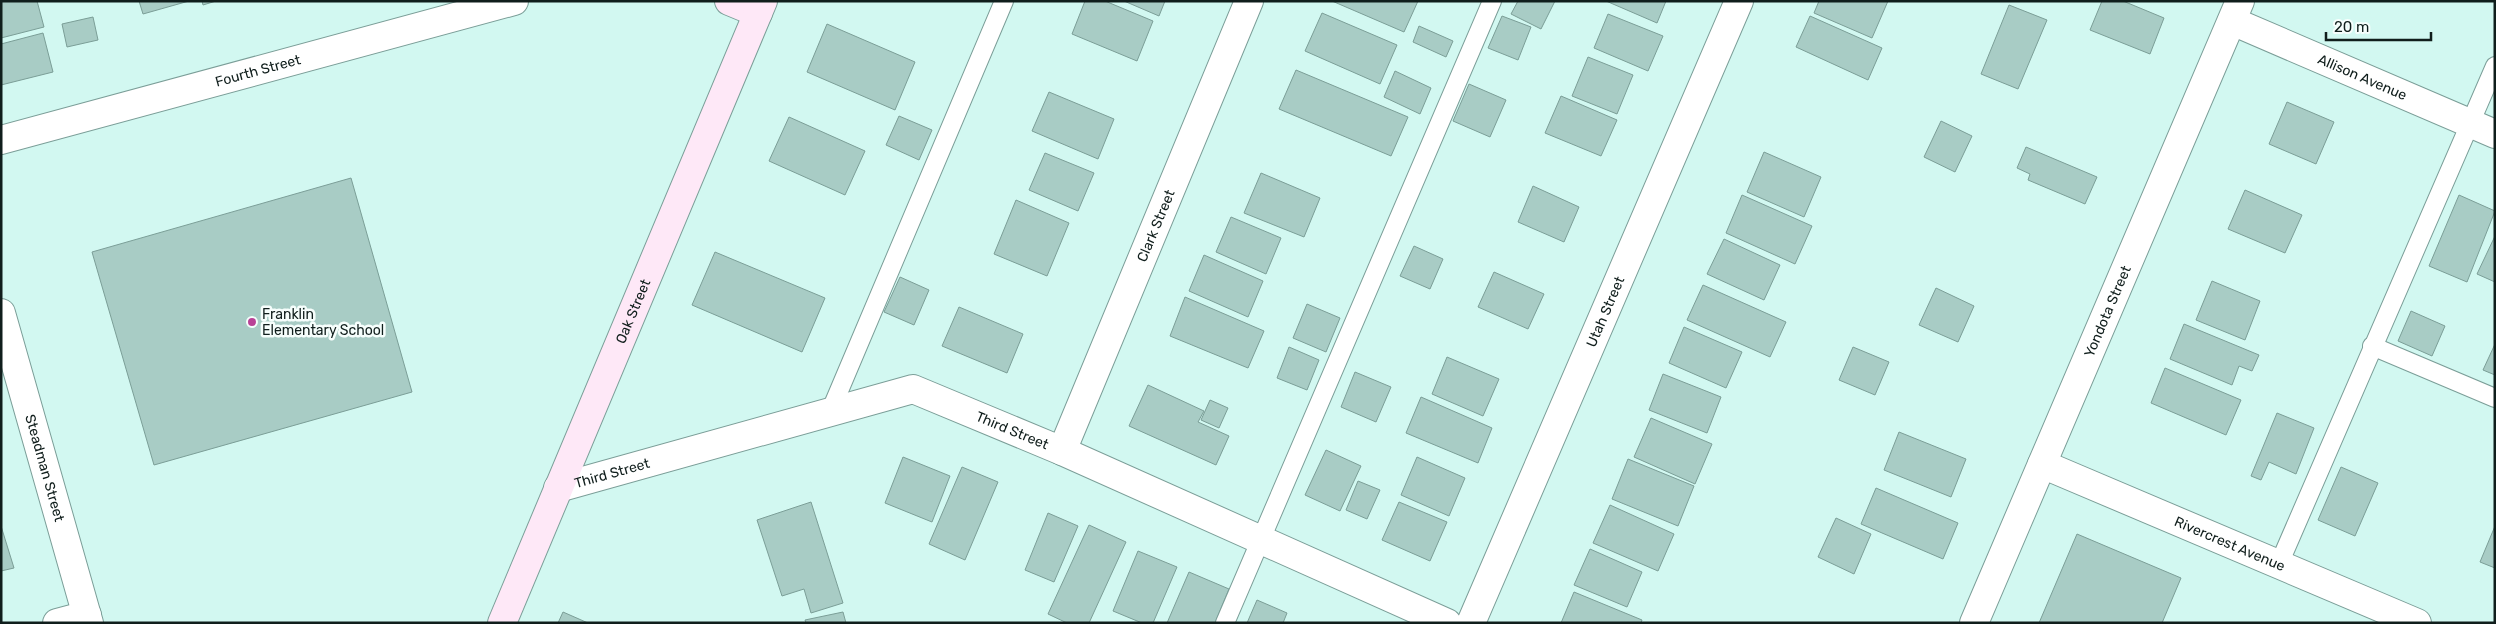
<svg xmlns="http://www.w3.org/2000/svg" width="2496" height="624" font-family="Rubik,sans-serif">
  <rect width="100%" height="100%" fill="#d2f8f1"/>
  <g fill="#a8ccc5" stroke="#7b9e97">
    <path d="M 1,1 L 37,1 L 44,27 L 1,38 Z"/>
    <path d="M 139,1 L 189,1 L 143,14 Z"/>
    <path d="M 202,1 L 216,1 L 203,5 Z"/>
    <path d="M 1085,1 L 1105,1 L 1153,21 L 1137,61 L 1072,34 Z"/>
    <path d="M 1124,1 L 1165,1 L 1159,16 Z"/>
    <path d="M 1332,1 L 1418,1 L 1404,32 Z"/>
    <path d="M 1518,1 L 1555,1 L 1541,29 L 1511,14 Z"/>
    <path d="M 1606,1 L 1666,1 L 1657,23 Z"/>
    <path d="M 1819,1 L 1888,1 L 1872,38 L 1814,13 Z"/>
    <path d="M 2102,1 L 2123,1 L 2164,18 L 2150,54 L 2090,30 Z"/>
    <path d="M 2009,5 L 2047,20 L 2018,89 L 1981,74 Z"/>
    <path d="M 1322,13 L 1397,45 L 1380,84 L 1305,51 Z"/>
    <path d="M 1608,14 L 1663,36 L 1648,71 L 1594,48 Z"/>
    <path d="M 1502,16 L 1531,27 L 1518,60 L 1488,48 Z"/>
    <path d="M 1810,16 L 1882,48 L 1868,80 L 1796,47 Z"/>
    <path d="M 93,17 L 98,40 L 67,47 L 62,24 Z"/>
    <path d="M 827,24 L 915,62 L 895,110 L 807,72 Z"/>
    <path d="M 1419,26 L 1453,41 L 1446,57 L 1413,42 Z"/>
    <path d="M 43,33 L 53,72 L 1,85 L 1,44 Z"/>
    <path d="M 1588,57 L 1633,75 L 1617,114 L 1572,96 Z"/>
    <path d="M 1296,70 L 1408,117 L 1391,156 L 1279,109 Z"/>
    <path d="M 1395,71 L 1431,88 L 1420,114 L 1384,97 Z"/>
    <path d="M 1469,84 L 1506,100 L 1490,137 L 1453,121 Z"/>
    <path d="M 1049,92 L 1114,119 L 1098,159 L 1032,131 Z"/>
    <path d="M 1561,96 L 1617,120 L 1601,156 L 1545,133 Z"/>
    <path d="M 2287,102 L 2334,122 L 2316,164 L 2269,144 Z"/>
    <path d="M 899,116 L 932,130 L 919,160 L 886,145 Z"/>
    <path d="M 789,117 L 865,151 L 845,195 L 769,161 Z"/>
    <path d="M 1941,121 L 1972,136 L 1955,172 L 1924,157 Z"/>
    <path d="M 2026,147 L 2097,177 L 2085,204 L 2028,180 L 2030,174 L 2017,168 Z"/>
    <path d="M 1764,152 L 1821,177 L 1804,217 L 1747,192 Z"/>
    <path d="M 1045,153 L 1094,173 L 1078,211 L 1029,190 Z"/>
    <path d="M 1261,173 L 1320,198 L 1304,237 L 1244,213 Z"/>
    <path d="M 351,178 L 412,392 L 154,465 L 92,252 Z"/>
    <path d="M 1533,186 L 1579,207 L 1564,242 L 1518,222 Z"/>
    <path d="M 2245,190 L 2302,215 L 2285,253 L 2228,229 Z"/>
    <path d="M 1742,195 L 1812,226 L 1795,264 L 1726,233 Z"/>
    <path d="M 2459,195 L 2495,211 L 2467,282 L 2429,266 Z"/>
    <path d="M 1016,200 L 1069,223 L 1047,276 L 994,254 Z"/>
    <path d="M 1231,217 L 1281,238 L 1266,274 L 1216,252 Z"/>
    <path d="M 2495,236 L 2495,282 L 2477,274 Z"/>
    <path d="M 1724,239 L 1780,265 L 1764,300 L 1707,274 Z"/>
    <path d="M 1414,246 L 1443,259 L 1430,289 L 1400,276 Z"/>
    <path d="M 715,252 L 825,298 L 802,352 L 692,305 Z"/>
    <path d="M 1204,255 L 1263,281 L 1248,317 L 1189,291 Z"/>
    <path d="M 1494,272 L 1544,294 L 1528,329 L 1478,307 Z"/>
    <path d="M 900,277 L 929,290 L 914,325 L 884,312 Z"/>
    <path d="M 2212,281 L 2260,301 L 2245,340 L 2196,320 Z"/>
    <path d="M 1703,285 L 1786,322 L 1770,357 L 1687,320 Z"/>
    <path d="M 1936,288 L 1974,306 L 1958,342 L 1919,325 Z"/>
    <path d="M 1185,297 L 1264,331 L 1248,368 L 1170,336 Z"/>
    <path d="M 1307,304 L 1340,318 L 1326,352 L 1293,338 Z"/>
    <path d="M 959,307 L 1023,334 L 1007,373 L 942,346 Z"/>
    <path d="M 2411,311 L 2445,326 L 2432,356 L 2398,341 Z"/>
    <path d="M 2184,324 L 2259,355 L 2252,371 L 2239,366 L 2232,385 L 2170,359 Z"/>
    <path d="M 1684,327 L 1742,352 L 1726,388 L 1669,363 Z"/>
    <path d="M 2495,344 L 2495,375 L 2483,370 Z"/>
    <path d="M 1289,347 L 1319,360 L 1307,390 L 1277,378 Z"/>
    <path d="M 1853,347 L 1889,362 L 1875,395 L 1839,380 Z"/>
    <path d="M 1447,357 L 1499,379 L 1483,416 L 1432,394 Z"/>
    <path d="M 2165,368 L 2241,400 L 2226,435 L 2151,403 Z"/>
    <path d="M 1355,372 L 1391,387 L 1376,422 L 1341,407 Z"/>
    <path d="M 1663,374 L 1721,397 L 1707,433 L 1649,410 Z"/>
    <path d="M 1148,385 L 1204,411 L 1198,422 L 1229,436 L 1216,465 L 1129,426 Z"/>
    <path d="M 1421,397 L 1492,428 L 1478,463 L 1406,433 Z"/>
    <path d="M 1210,400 L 1228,408 L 1219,428 L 1201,420 Z"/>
    <path d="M 2277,413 L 2314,428 L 2296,474 L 2269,462 L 2261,480 L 2251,476 Z"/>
    <path d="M 1651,418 L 1712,444 L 1695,484 L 1634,457 Z"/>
    <path d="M 1899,432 L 1966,459 L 1951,497 L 1884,470 Z"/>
    <path d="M 1326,450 L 1361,466 L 1340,511 L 1305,495 Z"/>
    <path d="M 903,457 L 950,476 L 932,522 L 885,503 Z"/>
    <path d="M 1417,457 L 1465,478 L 1449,516 L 1401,495 Z"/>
    <path d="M 1628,459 L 1694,486 L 1678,526 L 1612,499 Z"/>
    <path d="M 962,467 L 998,482 L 965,560 L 929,544 Z"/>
    <path d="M 2341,467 L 2378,483 L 2355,536 L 2318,520 Z"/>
    <path d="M 1358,481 L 1380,490 L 1367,519 L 1346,510 Z"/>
    <path d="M 1876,488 L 1958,523 L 1943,559 L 1861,524 Z"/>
    <path d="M 811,502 L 843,603 L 811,613 L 804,589 L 782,596 L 757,520 Z"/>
    <path d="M 1399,502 L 1447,522 L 1430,561 L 1382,540 Z"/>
    <path d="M 1610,505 L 1674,534 L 1658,571 L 1593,543 Z"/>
    <path d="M 1048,513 L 1078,526 L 1054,582 L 1025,570 Z"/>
    <path d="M 1836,518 L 1871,534 L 1854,574 L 1818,557 Z"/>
    <path d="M 1089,525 L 1126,542 L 1089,623 L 1067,623 L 1048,614 Z"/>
    <path d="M 1,526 L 14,568 L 1,571 Z"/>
    <path d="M 2495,526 L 2495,568 L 2480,562 Z"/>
    <path d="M 2077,534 L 2181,578 L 2162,623 L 2039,623 Z"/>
    <path d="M 1590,549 L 1642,572 L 1627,607 L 1574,585 Z"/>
    <path d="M 1138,551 L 1177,567 L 1153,623 L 1142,623 L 1113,611 Z"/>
    <path d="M 1189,572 L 1229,589 L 1215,623 L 1167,623 Z"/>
    <path d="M 1574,592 L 1642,620 L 1641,623 L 1561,623 Z"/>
    <path d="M 1257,600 L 1287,613 L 1283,623 L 1247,623 Z"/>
    <path d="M 563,612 L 588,623 L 558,623 Z"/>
    <path d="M 843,612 L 846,623 L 806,623 L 805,620 Z"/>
  </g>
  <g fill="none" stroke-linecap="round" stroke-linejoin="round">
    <g stroke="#7b9e98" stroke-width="20">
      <g id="lane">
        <path d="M 2372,346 L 2495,398"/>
        <path d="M 830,412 L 1004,1"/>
        <path d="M 2279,564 L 2495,66"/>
        <path d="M 1225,623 L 1492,1"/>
      </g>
    </g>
    <g stroke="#7b9e98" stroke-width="30">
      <g id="street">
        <path id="s1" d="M 2232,21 L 2495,134"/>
        <path id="s2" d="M 1,140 L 514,1"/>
        <path id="s3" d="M 1,313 L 89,623"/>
        <path id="s4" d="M 1062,451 L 1249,1"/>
        <path id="s5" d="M 2042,464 L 2417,623"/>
        <path id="s6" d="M 558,488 L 913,389 L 1062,451 L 1447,623"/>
        <path d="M 57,623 L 87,615"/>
        <path id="s7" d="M 1471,623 L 1739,1"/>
        <path id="s8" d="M 1974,623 L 2240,1"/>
      </g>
    </g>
    <g stroke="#7b9e98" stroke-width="30">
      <g id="secondary">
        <path d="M 729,1 L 758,13"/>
        <path id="s9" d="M 502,623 L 763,1"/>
      </g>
    </g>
    <use href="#lane" stroke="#fff" stroke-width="18"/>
    <use href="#street" stroke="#fff" stroke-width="28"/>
    <use href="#secondary" stroke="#fee8f7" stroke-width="28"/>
  </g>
  <circle fill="#b94196" stroke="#f6fefc" stroke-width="2" cx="252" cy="322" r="5"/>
  <g text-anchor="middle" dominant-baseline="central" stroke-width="5" stroke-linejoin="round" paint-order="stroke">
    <g font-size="14" fill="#101e1c" stroke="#f6fefc">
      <text stroke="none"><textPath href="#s2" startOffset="266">Fourth Street</textPath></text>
      <text stroke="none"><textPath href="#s1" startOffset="142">Allison Avenue</textPath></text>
      <text stroke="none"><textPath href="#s4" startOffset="244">Clark Street</textPath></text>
      <text stroke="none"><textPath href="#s9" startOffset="338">Oak Street</textPath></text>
      <text stroke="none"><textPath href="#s7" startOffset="339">Utah Street</textPath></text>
      <text stroke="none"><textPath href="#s8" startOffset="339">Yondota Street</textPath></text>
      <text stroke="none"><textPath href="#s6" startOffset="476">Third Street</textPath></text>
      <text stroke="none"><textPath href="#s3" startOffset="161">Steadman Street</textPath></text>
      <text stroke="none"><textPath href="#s6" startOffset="56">Third Street</textPath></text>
      <text stroke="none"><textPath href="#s5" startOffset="204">Rivercrest Avenue</textPath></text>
    </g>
    <g font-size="14" fill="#101e1c" stroke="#f6fefc" text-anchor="start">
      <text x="262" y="314">Franklin<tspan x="262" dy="16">Elementary School</tspan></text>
    </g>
  </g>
  <rect width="2496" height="624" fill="none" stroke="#101e1c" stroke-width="5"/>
  <path d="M2326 32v8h105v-8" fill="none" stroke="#101e1c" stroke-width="2.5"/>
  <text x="2334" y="32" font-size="15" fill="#101e1c" stroke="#f6fefc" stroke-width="4" paint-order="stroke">20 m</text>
</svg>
